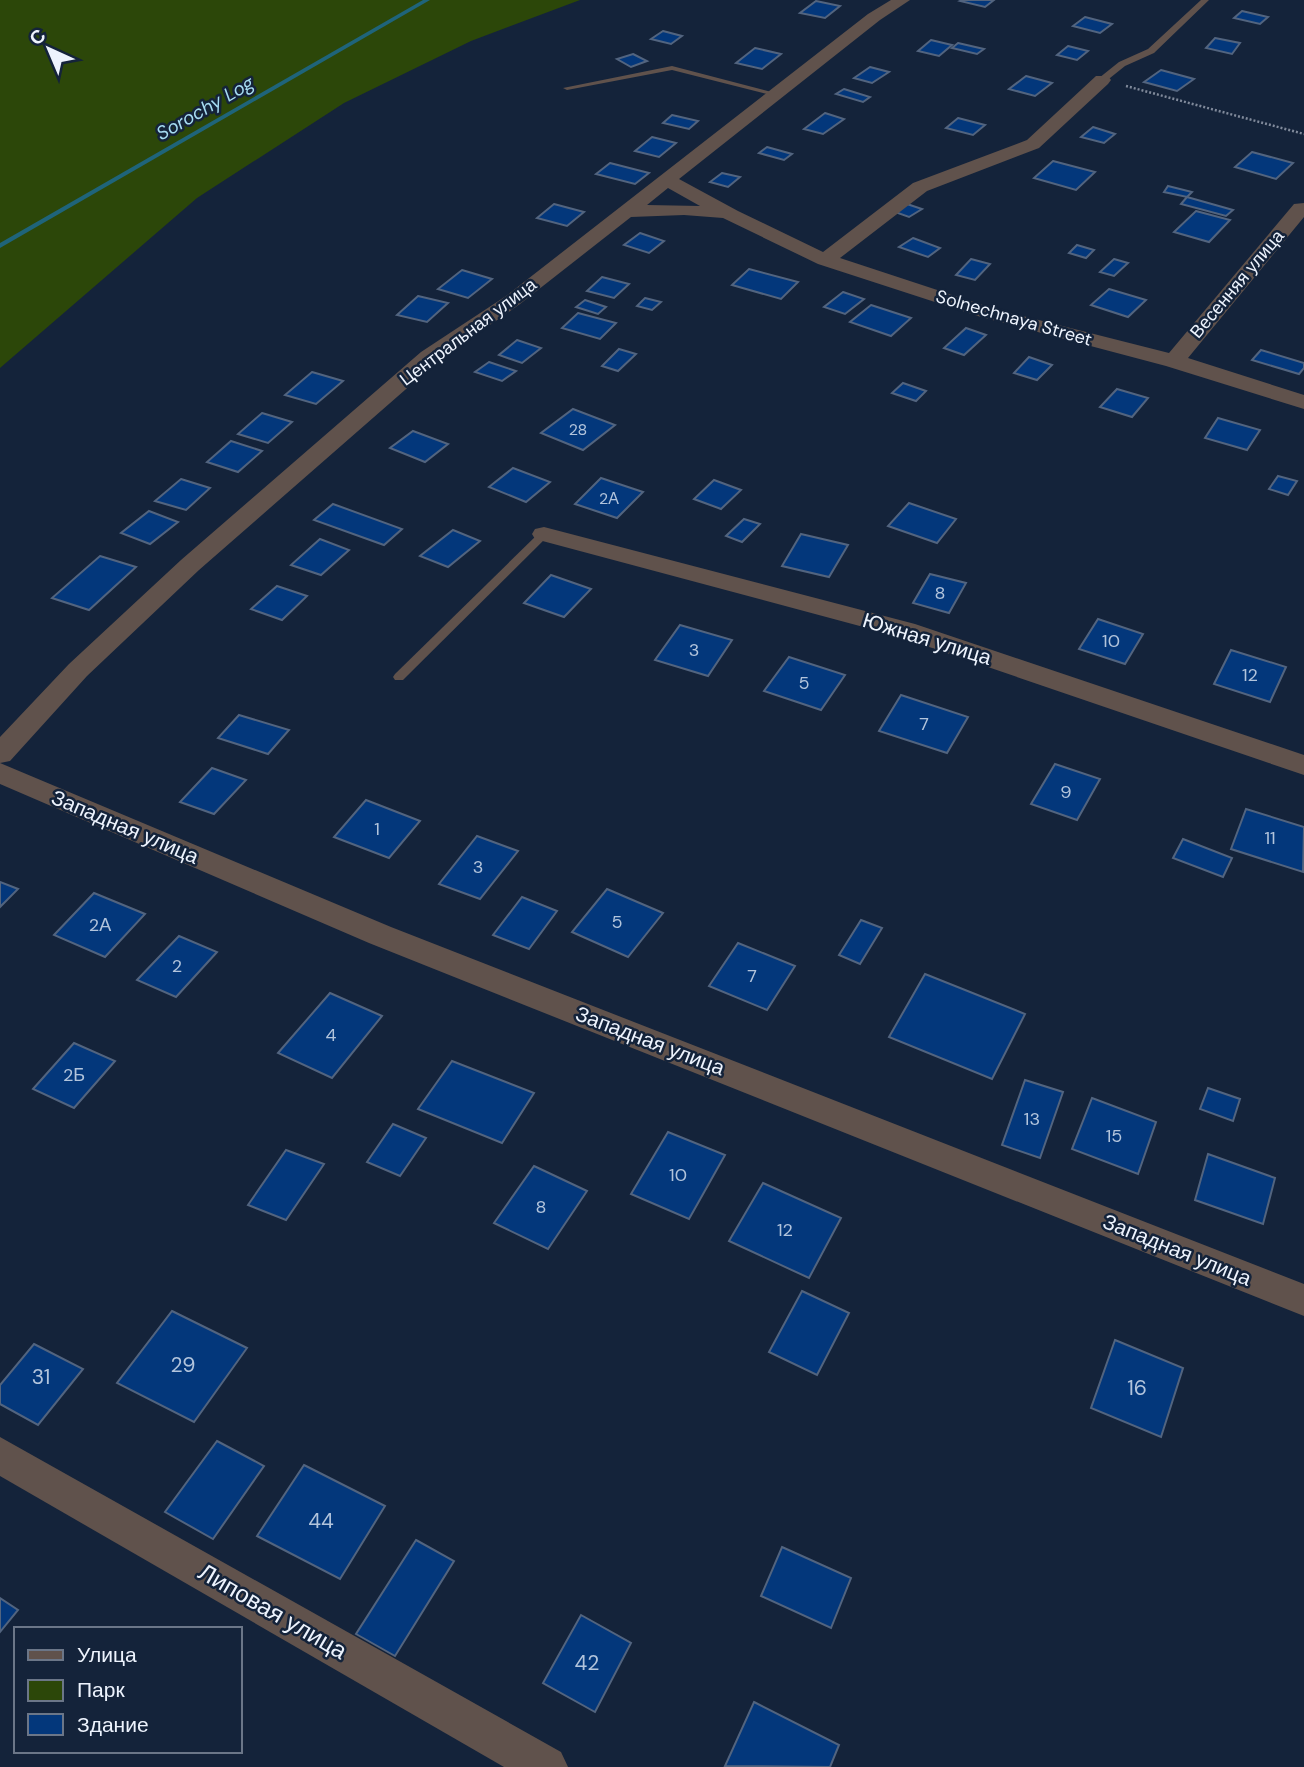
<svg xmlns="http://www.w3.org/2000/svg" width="1304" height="1767" font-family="'DM Sans',sans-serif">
  <rect width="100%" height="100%" fill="#14233a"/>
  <path fill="#2c4709" d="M 0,0 L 580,0 L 471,41 L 344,103 L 197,198 L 0,368 Z"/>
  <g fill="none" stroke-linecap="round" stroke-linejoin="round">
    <path fill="#1f647a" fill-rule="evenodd" d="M 423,0 L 430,0 L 0,248 L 0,243 Z"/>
  </g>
  <g fill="#03377b" stroke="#52647f" stroke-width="2">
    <path d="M 962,0 L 994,0 L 985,7 L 960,1 Z"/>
    <path d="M 816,1 L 840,6 L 825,18 L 800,13 Z"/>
    <path d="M 1242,11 L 1268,17 L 1260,24 L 1234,18 Z"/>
    <path d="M 1085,17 L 1112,24 L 1100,33 L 1073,26 Z"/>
    <path d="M 663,31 L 682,36 L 671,44 L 651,39 Z"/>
    <path d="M 1215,38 L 1240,43 L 1232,54 L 1206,48 Z"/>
    <path d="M 931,40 L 952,45 L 939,56 L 918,51 Z"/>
    <path d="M 958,43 L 984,49 L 977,54 L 952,48 Z"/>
    <path d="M 1068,46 L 1088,51 L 1077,60 L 1057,55 Z"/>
    <path d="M 755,48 L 781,54 L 762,69 L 736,63 Z"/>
    <path d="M 633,54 L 647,61 L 631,67 L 617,59 Z"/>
    <path d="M 870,67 L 889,72 L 872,83 L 854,78 Z"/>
    <path d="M 1161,70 L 1194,79 L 1177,91 L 1144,82 Z"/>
    <path d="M 1026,76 L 1052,83 L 1035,96 L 1009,89 Z"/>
    <path d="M 844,89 L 870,97 L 863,102 L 836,94 Z"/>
    <path d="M 825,113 L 844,119 L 823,134 L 804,129 Z"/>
    <path d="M 672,115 L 698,121 L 689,129 L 663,123 Z"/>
    <path d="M 958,118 L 985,125 L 973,135 L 946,128 Z"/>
    <path d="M 1093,127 L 1115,134 L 1104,143 L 1081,137 Z"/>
    <path d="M 652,137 L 676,143 L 659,157 L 635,151 Z"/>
    <path d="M 767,147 L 792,154 L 784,160 L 759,153 Z"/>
    <path d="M 1252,152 L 1293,163 L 1276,179 L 1235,167 Z"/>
    <path d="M 1053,161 L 1095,172 L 1076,190 L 1034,178 Z"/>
    <path d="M 610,163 L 649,173 L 635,184 L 596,174 Z"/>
    <path d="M 722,173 L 740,177 L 728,187 L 710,182 Z"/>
    <path d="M 1168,186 L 1192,192 L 1187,197 L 1164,192 Z"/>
    <path d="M 1187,197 L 1233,210 L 1226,216 L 1181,204 Z"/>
    <path d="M 554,204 L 584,212 L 567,226 L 537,218 Z"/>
    <path d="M 907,204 L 922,209 L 909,217 L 895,212 Z"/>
    <path d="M 1196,211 L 1230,220 L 1209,242 L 1174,232 Z"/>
    <path d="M 640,233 L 664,241 L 649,253 L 624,245 Z"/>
    <path d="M 913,238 L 940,248 L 928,257 L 899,247 Z"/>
    <path d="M 1077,245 L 1094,250 L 1086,258 L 1069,253 Z"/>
    <path d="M 971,259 L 990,264 L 975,280 L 956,275 Z"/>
    <path d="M 1114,259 L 1128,263 L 1114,276 L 1100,272 Z"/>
    <path d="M 749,269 L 798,282 L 781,299 L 732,285 Z"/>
    <path d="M 462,270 L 492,279 L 468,298 L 438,289 Z"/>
    <path d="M 602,277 L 629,284 L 614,298 L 587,291 Z"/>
    <path d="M 1109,289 L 1146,300 L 1128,317 L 1091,305 Z"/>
    <path d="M 843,292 L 864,299 L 845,314 L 824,307 Z"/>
    <path d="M 418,296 L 448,303 L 427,322 L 397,315 Z"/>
    <path d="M 645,298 L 661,302 L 652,310 L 637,306 Z"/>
    <path d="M 585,300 L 606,307 L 598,314 L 576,307 Z"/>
    <path d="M 871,305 L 911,318 L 891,336 L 850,322 Z"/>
    <path d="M 578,313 L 616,323 L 600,339 L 562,328 Z"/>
    <path d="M 966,328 L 986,335 L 964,355 L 944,348 Z"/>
    <path d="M 517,340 L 541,348 L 522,363 L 499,355 Z"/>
    <path d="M 619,349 L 636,354 L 618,371 L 602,366 Z"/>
    <path d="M 1261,350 L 1304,363 L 1304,368 L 1299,374 L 1252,360 Z"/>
    <path d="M 1029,357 L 1052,365 L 1037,380 L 1014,373 Z"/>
    <path d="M 489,362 L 516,371 L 502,381 L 475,372 Z"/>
    <path d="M 312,372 L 343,381 L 316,404 L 285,395 Z"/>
    <path d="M 903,383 L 926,391 L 916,401 L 892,393 Z"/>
    <path d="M 1117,389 L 1148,398 L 1132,417 L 1100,407 Z"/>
    <path d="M 573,409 L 615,425 L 583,450 L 541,433 Z"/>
    <path d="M 262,413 L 292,422 L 268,443 L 238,434 Z"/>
    <path d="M 1218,418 L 1260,430 L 1247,450 L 1205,438 Z"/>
    <path d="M 413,431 L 448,444 L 425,462 L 390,448 Z"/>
    <path d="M 231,441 L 262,451 L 238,472 L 207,462 Z"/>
    <path d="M 513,468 L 550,482 L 526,502 L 489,487 Z"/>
    <path d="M 1278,476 L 1297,481 L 1288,495 L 1269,489 Z"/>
    <path d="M 601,478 L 643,492 L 617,518 L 575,504 Z"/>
    <path d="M 181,479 L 210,488 L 186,510 L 155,501 Z"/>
    <path d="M 714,480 L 741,490 L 721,509 L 694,499 Z"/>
    <path d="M 909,503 L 956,519 L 937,543 L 888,526 Z"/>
    <path d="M 333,504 L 402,529 L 384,545 L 314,520 Z"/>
    <path d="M 149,511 L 178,522 L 150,544 L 121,533 Z"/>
    <path d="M 744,519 L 760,524 L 742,542 L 726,536 Z"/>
    <path d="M 453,530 L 480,541 L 448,567 L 420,556 Z"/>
    <path d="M 801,534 L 848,545 L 829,577 L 782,566 Z"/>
    <path d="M 320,539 L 349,550 L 321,575 L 291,565 Z"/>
    <path d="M 100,556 L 136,567 L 89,610 L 52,598 Z"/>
    <path d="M 930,574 L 966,583 L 949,613 L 913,603 Z"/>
    <path d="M 551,575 L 591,589 L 564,617 L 524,603 Z"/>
    <path d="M 277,586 L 307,596 L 282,620 L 251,609 Z"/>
    <path d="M 1098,619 L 1143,634 L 1125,664 L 1079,649 Z"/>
    <path d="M 680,625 L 732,640 L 708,676 L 655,660 Z"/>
    <path d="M 1231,650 L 1286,667 L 1270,702 L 1214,684 Z"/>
    <path d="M 789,657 L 845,675 L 821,710 L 764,691 Z"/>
    <path d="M 901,695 L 968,717 L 947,753 L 879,731 Z"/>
    <path d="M 239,715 L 289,730 L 268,754 L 218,738 Z"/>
    <path d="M 1055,764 L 1100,779 L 1077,820 L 1031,804 Z"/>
    <path d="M 212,768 L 246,780 L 214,814 L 180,802 Z"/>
    <path d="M 366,800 L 420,821 L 389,858 L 334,837 Z"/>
    <path d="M 1246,809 L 1304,827 L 1303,872 L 1231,849 Z"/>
    <path d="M 477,836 L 518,851 L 480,899 L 439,884 Z"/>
    <path d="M 1183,839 L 1232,858 L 1223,877 L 1173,858 Z"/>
    <path d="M 0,882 L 18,889 L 0,907 Z"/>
    <path d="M 607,889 L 663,913 L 628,957 L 572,932 Z"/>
    <path d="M 94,893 L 145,914 L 105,957 L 54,935 Z"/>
    <path d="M 522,897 L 557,911 L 529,949 L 493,935 Z"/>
    <path d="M 861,920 L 882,928 L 860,964 L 839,955 Z"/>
    <path d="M 179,936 L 217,952 L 176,997 L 137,980 Z"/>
    <path d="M 738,943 L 795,966 L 767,1010 L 709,986 Z"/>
    <path d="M 925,974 L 1025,1014 L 992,1079 L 889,1037 Z"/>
    <path d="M 330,993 L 382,1016 L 332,1078 L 278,1053 Z"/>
    <path d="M 74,1043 L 115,1061 L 74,1108 L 33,1089 Z"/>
    <path d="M 452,1061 L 534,1093 L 502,1143 L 418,1109 Z"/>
    <path d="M 1025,1080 L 1063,1092 L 1040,1158 L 1002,1145 Z"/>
    <path d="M 1208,1088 L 1240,1099 L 1233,1121 L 1200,1109 Z"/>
    <path d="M 1092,1098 L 1156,1122 L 1138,1174 L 1072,1149 Z"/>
    <path d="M 393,1124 L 426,1138 L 400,1176 L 367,1162 Z"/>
    <path d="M 668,1132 L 725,1155 L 689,1219 L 631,1194 Z"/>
    <path d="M 286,1150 L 324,1164 L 286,1220 L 248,1205 Z"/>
    <path d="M 1208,1154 L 1275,1178 L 1263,1224 L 1195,1200 Z"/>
    <path d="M 534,1166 L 587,1191 L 548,1249 L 494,1223 Z"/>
    <path d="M 763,1183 L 841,1218 L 809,1278 L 729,1241 Z"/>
    <path d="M 802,1291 L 849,1313 L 817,1375 L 769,1352 Z"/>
    <path d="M 172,1311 L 247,1348 L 194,1422 L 117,1383 Z"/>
    <path d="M 1115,1340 L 1183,1368 L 1161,1437 L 1091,1408 Z"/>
    <path d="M 34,1344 L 83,1369 L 38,1425 L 0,1404 L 0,1385 Z"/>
    <path d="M 217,1441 L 264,1466 L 213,1539 L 165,1512 Z"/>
    <path d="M 304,1465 L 385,1506 L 340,1579 L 257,1536 Z"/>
    <path d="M 416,1540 L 454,1561 L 395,1656 L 356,1634 Z"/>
    <path d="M 782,1547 L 851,1578 L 831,1628 L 761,1596 Z"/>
    <path d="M 0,1598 L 18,1610 L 0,1632 Z"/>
    <path d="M 581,1615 L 631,1643 L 595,1712 L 543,1683 Z"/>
    <path d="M 754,1702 L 839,1745 L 830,1767 L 725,1766 Z"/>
  </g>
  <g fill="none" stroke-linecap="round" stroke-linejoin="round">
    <path stroke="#808a9b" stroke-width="2.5" stroke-dasharray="2 2" stroke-linecap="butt" d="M 1126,86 L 1304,134"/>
    <g fill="#60524c" fill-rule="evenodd">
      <path d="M 1201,0 L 1209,0 L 1154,53 L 1125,66 L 1105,82 L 1099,82 L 1099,78 L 1119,62 L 1148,49 Z"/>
      <path d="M 672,66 L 779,94 L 775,96 L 672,70 L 567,90 L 563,88 Z"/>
      <path d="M 544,531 L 550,534 L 548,536 L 403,680 L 395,680 L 393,677 L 395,674 L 540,532 Z"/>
    </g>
    <g fill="#60524c" fill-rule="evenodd">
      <path d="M 891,0 L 910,0 L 880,20 L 679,179 L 738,211 L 823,252 L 913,183 L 1027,140 L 1096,76 L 1108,76 L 1111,80 L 1108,84 L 1039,148 L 927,191 L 840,258 L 995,309 L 1169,353 L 1294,204 L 1304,203 L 1304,217 L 1188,358 L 1304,395 L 1304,409 L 1166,366 L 981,317 L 818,264 L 723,218 L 684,215 L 631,217 L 520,304 L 437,362 L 199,570 L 87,676 L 10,761 L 0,763 L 391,927 L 1304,1284 L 1304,1316 L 369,943 L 0,784 L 0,737 L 69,664 L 181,560 L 421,352 L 506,296 L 868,14 ZM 668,188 L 700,206 L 647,205 Z"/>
      <path d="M 544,527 L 915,624 L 1304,755 L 1304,775 L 897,636 L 535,539 L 532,534 L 535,529 Z"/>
      <path d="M 0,1437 L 561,1752 L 568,1767 L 504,1767 L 0,1476 Z"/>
    </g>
  </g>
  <g text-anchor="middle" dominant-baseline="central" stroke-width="5" stroke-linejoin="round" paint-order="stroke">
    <g font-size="16" fill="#b2c4dc">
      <text x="578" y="429">28</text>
      <text x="609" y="498">2А</text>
    </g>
    <g font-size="18" fill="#edf3fd" stroke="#14233a">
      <text transform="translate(1237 284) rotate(-50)">Весенняя улица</text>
      <text transform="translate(1014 318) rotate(16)">Solnechnaya Street</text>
      <text transform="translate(468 332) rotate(-37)">Центральная улица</text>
    </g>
    <g font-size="18" fill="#b2c4dc">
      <text x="940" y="593">8</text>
      <text x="1111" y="641">10</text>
      <text x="694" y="650">3</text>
      <text x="1250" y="675">12</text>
      <text x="804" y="683">5</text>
      <text x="924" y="724">7</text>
      <text x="1066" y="792">9</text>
      <text x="377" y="829">1</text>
      <text x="1270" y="838">11</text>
      <text x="478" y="867">3</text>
      <text x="617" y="922">5</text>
      <text x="100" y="925">2А</text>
      <text x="177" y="966">2</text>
      <text x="752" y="976">7</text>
      <text x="331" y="1035">4</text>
      <text x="74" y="1075">2Б</text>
      <text x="1032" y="1119">13</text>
      <text x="1114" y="1136">15</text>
      <text x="678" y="1175">10</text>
      <text x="541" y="1207">8</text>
      <text x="785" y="1230">12</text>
    </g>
    <g font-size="19" font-style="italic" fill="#a6dcf1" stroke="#14233a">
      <text transform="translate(205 108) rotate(-30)">Sorochy Log</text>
    </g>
    <g font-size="21" fill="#edf3fd" stroke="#14233a">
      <text transform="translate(927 639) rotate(17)">Южная улица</text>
      <text transform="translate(125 827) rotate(23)">Западная улица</text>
      <text transform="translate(650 1041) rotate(21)">Западная улица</text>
      <text transform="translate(1177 1250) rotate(22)">Западная улица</text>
    </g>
    <g font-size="21" fill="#b2c4dc">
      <text x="183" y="1365">29</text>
      <text x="41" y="1377">31</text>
      <text x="1137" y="1388">16</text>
      <text x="321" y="1521">44</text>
      <text x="587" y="1663">42</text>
    </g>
    <g font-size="24" fill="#edf3fd" stroke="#14233a">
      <text transform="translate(273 1611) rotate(30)">Липовая улица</text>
    </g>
  </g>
  <rect x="14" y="1627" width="228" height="126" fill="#14233a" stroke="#6b7688" stroke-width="2"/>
  <rect x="28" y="1650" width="35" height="10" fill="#60524c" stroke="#6b7688" stroke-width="2"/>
  <text x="77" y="1662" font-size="21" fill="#edf3fd">Улица</text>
  <rect x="28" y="1680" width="35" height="21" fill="#2c4709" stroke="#6b7688" stroke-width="2"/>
  <text x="77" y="1697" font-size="21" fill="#edf3fd">Парк</text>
  <rect x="28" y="1714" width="35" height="21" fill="#03377b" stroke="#6b7688" stroke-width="2"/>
  <text x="77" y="1732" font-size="21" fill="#edf3fd">Здание</text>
  <g transform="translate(49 49) rotate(316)" stroke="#14233a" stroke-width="5" paint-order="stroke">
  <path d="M0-5L12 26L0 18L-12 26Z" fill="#edf3fd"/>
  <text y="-10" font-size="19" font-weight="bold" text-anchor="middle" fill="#edf3fd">С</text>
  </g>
</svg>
